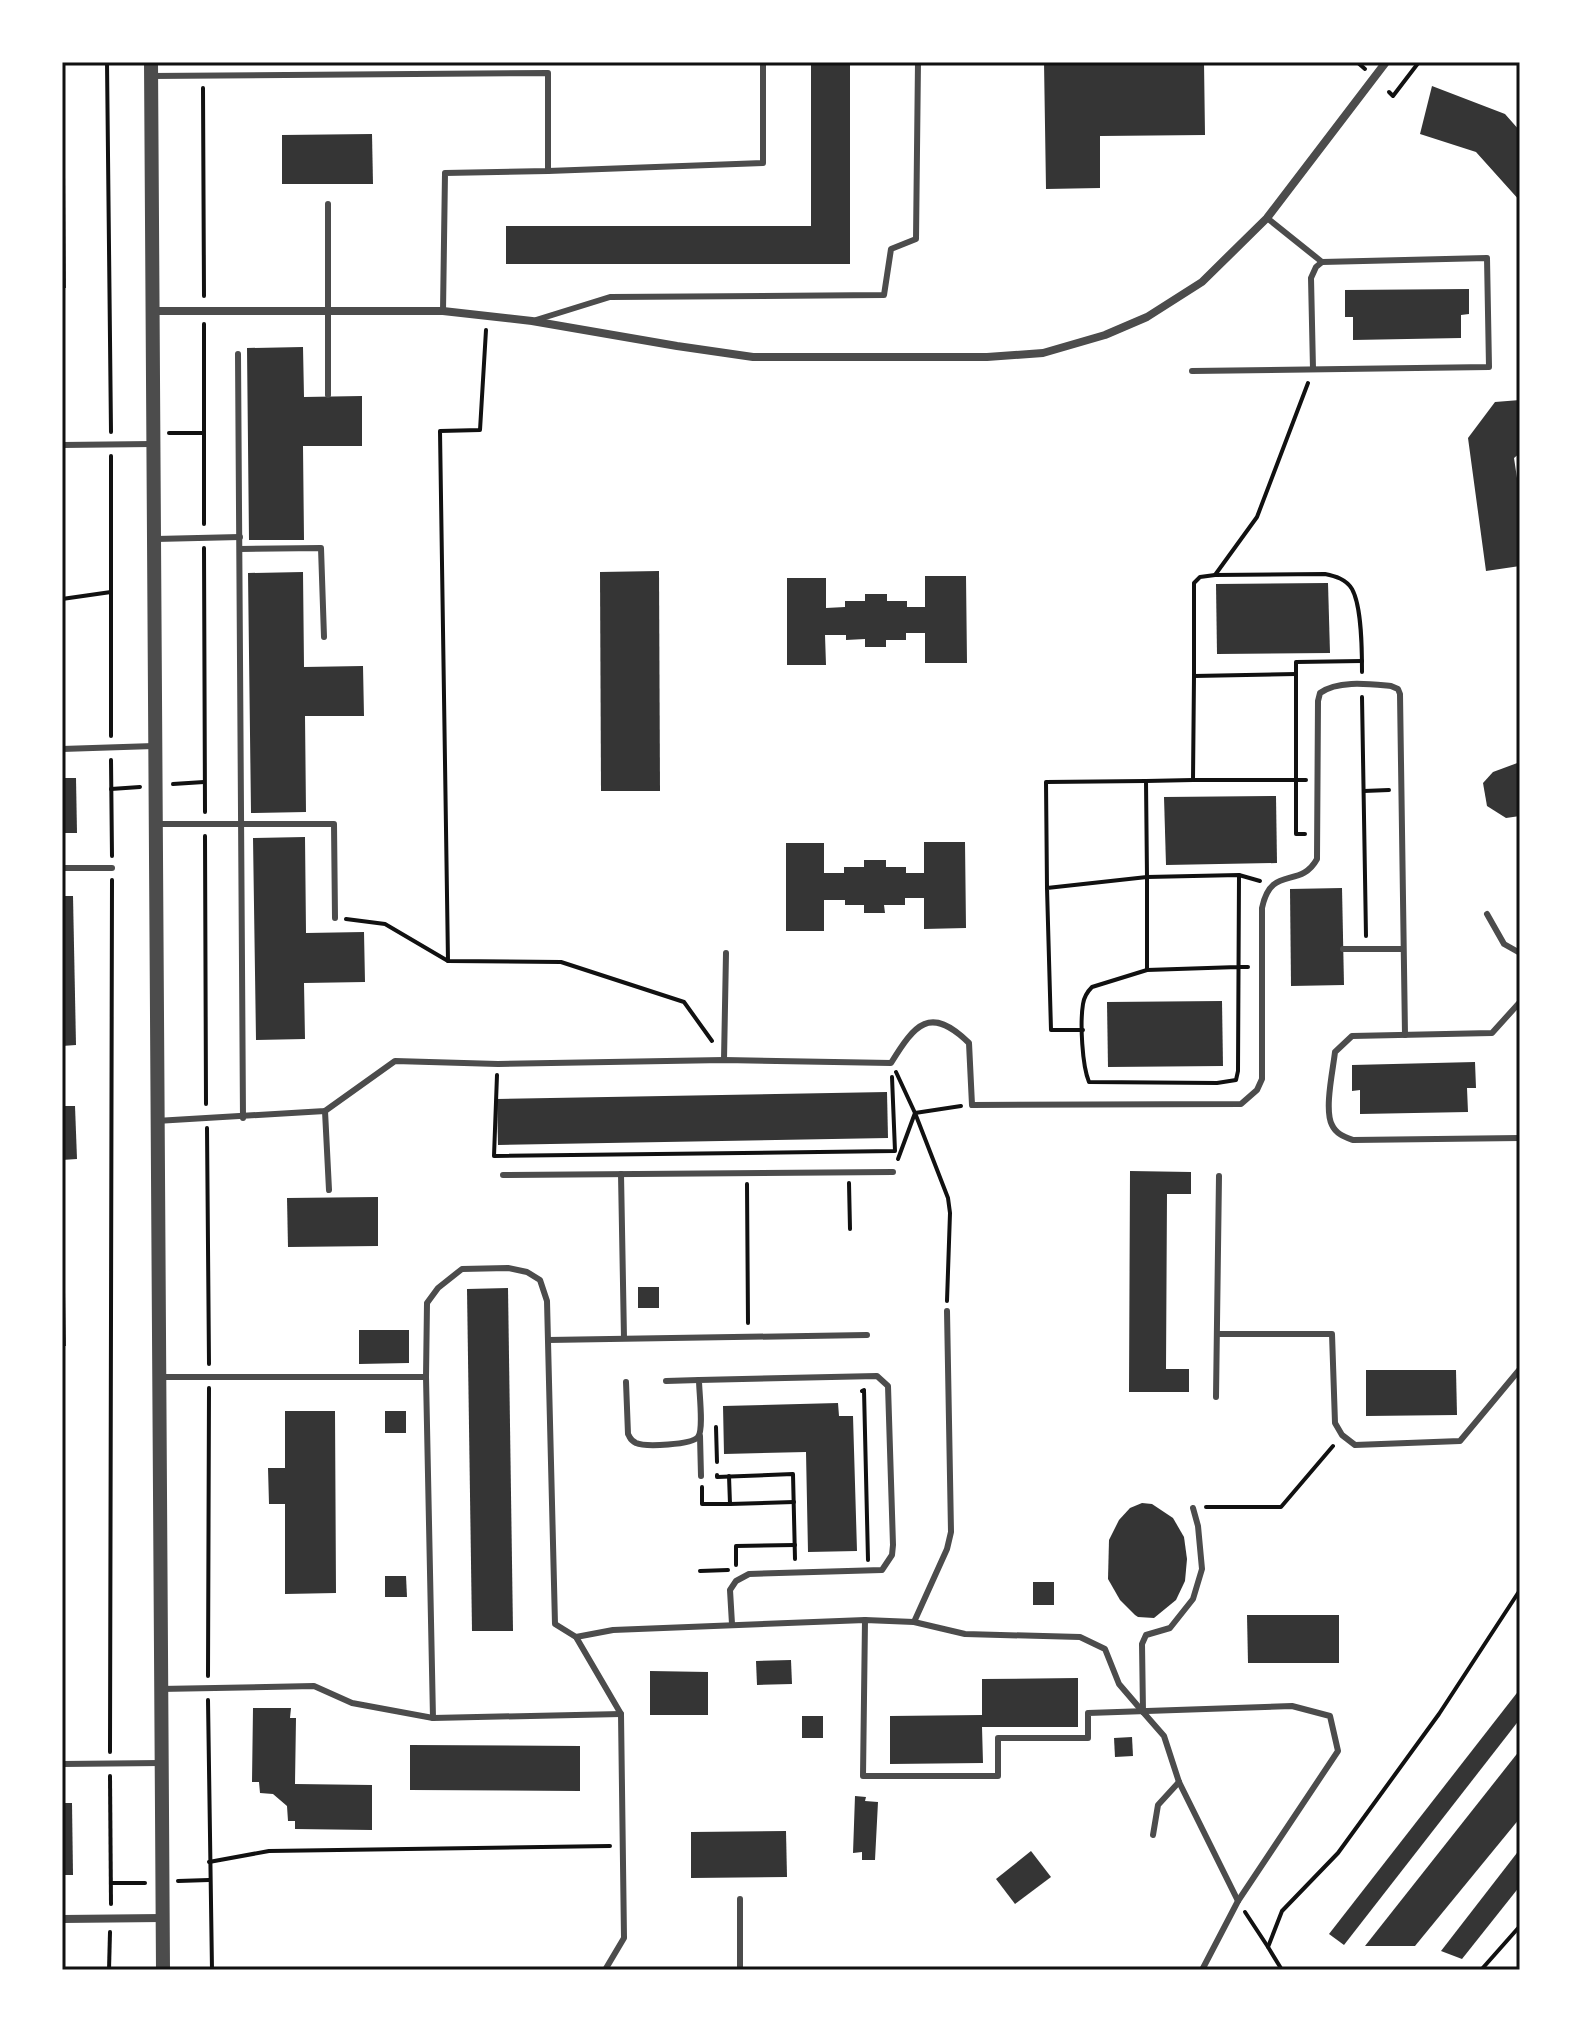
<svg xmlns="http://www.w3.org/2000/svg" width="1582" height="2032" font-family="'DM Sans',sans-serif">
  <rect width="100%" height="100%" fill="#fff"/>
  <g fill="#353535">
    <path d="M 811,62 L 850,62 L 850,264 L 506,264 L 506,226 L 811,226 Z"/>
    <path d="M 1044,62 L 1204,62 L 1205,135 L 1100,136 L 1100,188 L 1046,189 Z"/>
    <path d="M 1432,86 L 1505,114 L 1520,131 L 1520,201 L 1476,152 L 1420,134 Z"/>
    <path d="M 372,134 L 373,184 L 282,184 L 282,135 Z"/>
    <path d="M 62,175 L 65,175 L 66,288 L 62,288 Z"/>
    <path d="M 1469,289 L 1469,314 L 1461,315 L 1461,338 L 1353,340 L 1353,317 L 1345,317 L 1345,290 Z"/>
    <path d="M 303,347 L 304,397 L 362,396 L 362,446 L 303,446 L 304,540 L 249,540 L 247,348 Z"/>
    <path d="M 1520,400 L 1520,453 L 1514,458 L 1520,498 L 1520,566 L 1486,571 L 1468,438 L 1495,402 Z"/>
    <path d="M 659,571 L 660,791 L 601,791 L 600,572 Z"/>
    <path d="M 303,572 L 304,667 L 363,666 L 364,716 L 305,716 L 306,812 L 251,813 L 248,573 Z"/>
    <path d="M 925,576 L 966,576 L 967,663 L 925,663 L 925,633 L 906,633 L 906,640 L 886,640 L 886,647 L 865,647 L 865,639 L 846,640 L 846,635 L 825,635 L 826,665 L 787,665 L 787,578 L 826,578 L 826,608 L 845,607 L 845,601 L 865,601 L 865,594 L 887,594 L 887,601 L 907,601 L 907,607 L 925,607 Z"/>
    <path d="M 1328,583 L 1330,653 L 1217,654 L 1216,584 Z"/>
    <path d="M 1520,762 L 1520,816 L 1506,818 L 1487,806 L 1483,783 L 1493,772 Z"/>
    <path d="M 62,778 L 76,778 L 77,833 L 62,833 Z"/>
    <path d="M 1276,796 L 1277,863 L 1166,865 L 1164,797 Z"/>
    <path d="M 305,837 L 306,933 L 364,932 L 365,982 L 304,983 L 305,1039 L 256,1040 L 253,838 Z"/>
    <path d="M 924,842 L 965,842 L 966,928 L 924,929 L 924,898 L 905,898 L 905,905 L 884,905 L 885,913 L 864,913 L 864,905 L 845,905 L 845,900 L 824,900 L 824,931 L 786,931 L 786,843 L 824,843 L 824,873 L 844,873 L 844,867 L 864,867 L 864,860 L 886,860 L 886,867 L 906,867 L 906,873 L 924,873 Z"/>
    <path d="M 1342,888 L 1344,985 L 1291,986 L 1290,889 Z"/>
    <path d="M 62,896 L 73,896 L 76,1045 L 62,1046 Z"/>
    <path d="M 1222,1001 L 1223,1066 L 1108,1067 L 1107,1002 Z"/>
    <path d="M 1475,1062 L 1476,1088 L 1467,1088 L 1468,1112 L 1360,1114 L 1360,1090 L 1352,1091 L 1352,1065 Z"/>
    <path d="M 887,1092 L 888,1138 L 498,1145 L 497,1099 Z"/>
    <path d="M 62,1106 L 75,1106 L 77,1159 L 62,1160 Z"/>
    <path d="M 1130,1171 L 1191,1172 L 1191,1194 L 1167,1194 L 1166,1369 L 1189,1369 L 1189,1392 L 1129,1392 Z"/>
    <path d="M 378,1197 L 378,1246 L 288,1247 L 287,1198 Z"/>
    <rect x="638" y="1287" width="21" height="21"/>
    <path d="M 508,1288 L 513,1631 L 472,1631 L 467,1289 Z"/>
    <path d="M 62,1292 L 65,1292 L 66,1346 L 62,1346 Z"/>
    <path d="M 359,1330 L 409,1330 L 409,1363 L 359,1364 Z"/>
    <path d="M 1366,1370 L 1456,1370 L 1457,1415 L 1366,1416 Z"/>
    <path d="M 838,1403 L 839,1416 L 853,1416 L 857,1551 L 808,1552 L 806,1452 L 724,1454 L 723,1406 Z"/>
    <path d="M 285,1411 L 335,1411 L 336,1593 L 285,1594 L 285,1504 L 269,1504 L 268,1468 L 285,1468 Z"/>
    <rect x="385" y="1411" width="21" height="22"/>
    <path d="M 1142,1503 L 1152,1504 L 1173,1518 L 1184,1537 L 1187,1559 L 1185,1581 L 1176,1600 L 1154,1618 L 1138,1617 L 1135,1615 L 1120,1600 L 1108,1579 L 1109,1540 L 1119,1520 L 1130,1508 Z"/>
    <path d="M 385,1576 L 406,1576 L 407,1597 L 385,1597 Z"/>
    <rect x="1033" y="1582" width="21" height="23"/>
    <path d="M 1247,1615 L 1339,1615 L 1339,1663 L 1248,1663 Z"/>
    <path d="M 791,1660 L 792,1684 L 757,1685 L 756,1661 Z"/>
    <path d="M 650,1671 L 708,1672 L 708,1715 L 650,1715 Z"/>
    <path d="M 1078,1678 L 1078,1727 L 982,1727 L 983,1763 L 890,1764 L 890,1716 L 982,1715 L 982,1679 Z"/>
    <path d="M 1520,1689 L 1520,1719 L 1344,1945 L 1329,1934 Z"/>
    <path d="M 253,1708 L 291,1708 L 290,1718 L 296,1718 L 295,1784 L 372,1785 L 372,1830 L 295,1829 L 295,1821 L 288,1821 L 287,1806 L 273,1794 L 260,1793 L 259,1782 L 252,1782 Z"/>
    <rect x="802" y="1716" width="21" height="22"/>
    <path d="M 1132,1737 L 1133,1756 L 1115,1757 L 1114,1738 Z"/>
    <path d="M 410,1745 L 580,1746 L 580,1791 L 410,1790 Z"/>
    <path d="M 1520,1750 L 1520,1818 L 1415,1946 L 1365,1946 Z"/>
    <path d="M 855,1796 L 866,1797 L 865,1801 L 878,1802 L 875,1860 L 862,1860 L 862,1852 L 853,1853 Z"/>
    <path d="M 62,1803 L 72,1803 L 73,1875 L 62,1875 Z"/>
    <path d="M 786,1831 L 787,1877 L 691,1878 L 691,1832 Z"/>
    <path d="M 1520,1849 L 1520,1886 L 1462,1959 L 1441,1951 Z"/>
    <path d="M 1031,1851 L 1051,1877 L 1015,1904 L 996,1879 Z"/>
  </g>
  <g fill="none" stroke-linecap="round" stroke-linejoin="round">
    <g stroke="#111" stroke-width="4">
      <path d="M 107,62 L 111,432"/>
      <path d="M 1357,62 L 1365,69"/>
      <path d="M 203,88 L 204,296"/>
      <path d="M 1389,92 L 1393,96 L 1419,62"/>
      <path d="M 169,433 L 204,433"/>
      <path d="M 204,524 L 204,324"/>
      <path d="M 204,548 L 205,812"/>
      <path d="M 1215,575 L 1257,517 L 1308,383"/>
      <path d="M 62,599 L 111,592"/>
      <path d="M 1296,674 L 1194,676 L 1194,583 L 1200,577 L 1215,575 L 1325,574 C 1335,576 1346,579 1352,589 C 1362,607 1362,651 1362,672"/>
      <path d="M 1194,676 L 1193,780 L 1306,780"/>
      <path d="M 1362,697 L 1366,936"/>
      <path d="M 111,736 L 111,456"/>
      <path d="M 111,760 L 112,856"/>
      <path d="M 173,784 L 204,782"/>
      <path d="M 111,789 L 140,787"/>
      <path d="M 1364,791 L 1389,790"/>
      <path d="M 1305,834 L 1296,834 L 1296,662 L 1362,661"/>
      <path d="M 205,836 L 206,1104"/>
      <path d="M 1239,875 L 1238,1071 L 1236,1080 L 1217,1083 L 1089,1082 C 1082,1065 1080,1023 1083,1004 C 1084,997 1087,992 1092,987 L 1147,970 L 1238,967 L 1248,967"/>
      <path d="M 1047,888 L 1046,782 L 1146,781"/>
      <path d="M 346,919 L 385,924 L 448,961 L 561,962 L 684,1002 L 712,1041"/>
      <path d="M 448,961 L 440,431 L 480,430 L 486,330"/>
      <path d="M 1147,969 L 1147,877 L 1239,875 L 1260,881"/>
      <path d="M 1083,1030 L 1051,1030 L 1047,888 L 1147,877 L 1146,781 L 1193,780"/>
      <path d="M 896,1072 L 915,1113 L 948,1198 L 950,1213 L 947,1301"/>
      <path d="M 497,1075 L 494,1156 L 895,1151 L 892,1077"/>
      <path d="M 207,1128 L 209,1364"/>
      <path d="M 898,1159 L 915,1113 L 961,1106"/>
      <path d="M 849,1183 L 850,1229"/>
      <path d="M 747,1184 L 748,1323"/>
      <path d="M 862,1391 L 864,1390 L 868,1560"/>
      <path d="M 716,1427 L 717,1462"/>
      <path d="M 717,1475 L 717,1477 L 793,1474 L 795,1559"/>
      <path d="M 729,1476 L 730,1504 L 794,1502"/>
      <path d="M 702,1487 L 702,1504 L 730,1504"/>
      <path d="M 1206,1507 L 1281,1507 L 1333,1446"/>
      <path d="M 736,1565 L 736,1546 L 795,1545"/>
      <path d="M 700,1571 L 728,1570"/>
      <path d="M 208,1676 L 209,1388"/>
      <path d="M 208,1700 L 212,1970"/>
      <path d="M 110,1752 L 112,880"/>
      <path d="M 110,1776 L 111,1904"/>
      <path d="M 209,1862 L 269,1851 L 610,1846"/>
      <path d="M 178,1881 L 209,1880"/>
      <path d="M 112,1883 L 145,1883"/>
      <path d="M 1245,1912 L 1268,1947"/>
      <path d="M 109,1970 L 110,1932"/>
      <path d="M 1282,1970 L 1268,1947 L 1282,1911 L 1338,1853 L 1439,1714 L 1520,1590"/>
      <path d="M 1481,1970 L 1520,1926"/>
    </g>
    <g stroke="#4c4c4c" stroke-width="6">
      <path d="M 151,76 L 548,73 L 548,171 L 445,173 L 443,311"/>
      <path d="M 548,171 L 763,163 L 763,62"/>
      <path d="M 1267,218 L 1322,262"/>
      <path d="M 536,320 L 610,297 L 884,295 L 891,249 L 916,239 L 918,62"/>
      <path d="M 238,354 L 243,1118"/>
      <path d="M 1192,371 L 1489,367 L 1487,258 L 1322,262 L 1316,267 L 1311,278 L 1313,369"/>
      <path d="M 328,395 L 328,204"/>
      <path d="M 62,445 L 152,444"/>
      <path d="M 156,539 L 240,537"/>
      <path d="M 240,549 L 321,548 L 324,637"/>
      <path d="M 62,749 L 154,746"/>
      <path d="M 158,824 L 334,824 L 335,918"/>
      <path d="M 62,868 L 112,868"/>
      <path d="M 1487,914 L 1504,944 L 1520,953"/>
      <path d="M 1343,949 L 1403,949"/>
      <path d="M 1520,1002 L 1492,1033 L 1352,1036 L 1335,1052 C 1333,1070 1324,1110 1332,1125 C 1336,1134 1345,1137 1353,1140 L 1520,1138"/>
      <path d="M 724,1060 L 726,953"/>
      <path d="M 325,1111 L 329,1190"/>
      <path d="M 156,1121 L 325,1111 L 395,1061 L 498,1064 L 724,1060 L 891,1063 C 915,1024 930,1005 969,1043 L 972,1105 L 1241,1104 L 1257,1090 L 1262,1079 L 1262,908 C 1271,864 1300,890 1317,859 L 1318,701 L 1320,693 C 1338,680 1369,684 1391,686 L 1398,689 L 1400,694 L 1405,1035"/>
      <path d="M 621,1174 L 624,1338"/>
      <path d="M 503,1175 L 893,1172"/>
      <path d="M 1217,1334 L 1332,1334 L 1335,1423 L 1342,1435 L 1355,1445 L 1460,1441 L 1520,1369"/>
      <path d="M 548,1340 L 867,1335"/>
      <path d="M 158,1377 L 426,1377"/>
      <path d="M 666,1381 L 699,1380"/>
      <path d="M 626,1382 L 628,1434 C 631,1439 630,1440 636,1443 C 645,1447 692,1445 698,1437 C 704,1430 699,1392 699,1380 L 877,1376 L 888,1386 L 893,1545 L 892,1555 L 882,1570 L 749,1574 L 736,1581 L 730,1590 L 732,1624"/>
      <path d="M 1216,1397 L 1219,1176"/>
      <path d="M 700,1436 L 701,1476"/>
      <path d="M 1193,1508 L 1198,1526 L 1202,1569 L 1193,1599 L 1170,1628 L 1146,1635 L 1142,1644 L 1143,1712 L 1164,1736 L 1179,1782 L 1238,1901"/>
      <path d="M 865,1620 L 863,1776 L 998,1776 L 998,1738 L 1088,1738 L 1088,1713 L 1292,1706 L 1330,1716 L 1338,1751 L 1238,1901 L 1202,1970"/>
      <path d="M 914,1622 L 947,1549 L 951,1532 L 947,1311"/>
      <path d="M 576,1637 L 613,1630 L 865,1620 L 914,1622 L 965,1634 L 1080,1637 L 1105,1649 L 1119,1684 L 1143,1712"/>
      <path d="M 160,1689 L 314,1686 L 352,1703 L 433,1718 L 621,1714"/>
      <path d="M 433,1718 L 426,1377 L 427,1303 L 438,1288 L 462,1269 L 508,1268 L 527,1272 L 540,1280 L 547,1301 L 555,1624 L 576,1637 L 621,1714 L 624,1938 L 605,1970"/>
      <path d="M 62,1764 L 161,1763"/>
      <path d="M 1153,1835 L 1158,1805 L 1179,1782"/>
      <path d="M 740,1899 L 740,1970"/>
    </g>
    <g stroke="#4c4c4c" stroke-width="8">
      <path d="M 151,311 L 443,311 L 532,321 L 677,346 L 753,357 L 987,357 L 1043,353 L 1105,335 L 1147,317 L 1202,282 L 1267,218 L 1386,62"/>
      <path d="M 62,1919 L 162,1918"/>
    </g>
    <path stroke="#4c4c4c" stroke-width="14" d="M 151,62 L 163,1970"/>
  </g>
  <rect width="1582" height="2032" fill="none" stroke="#ffffff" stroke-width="128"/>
  <rect x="64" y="64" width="1454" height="1904" fill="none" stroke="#111" stroke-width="3"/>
</svg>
